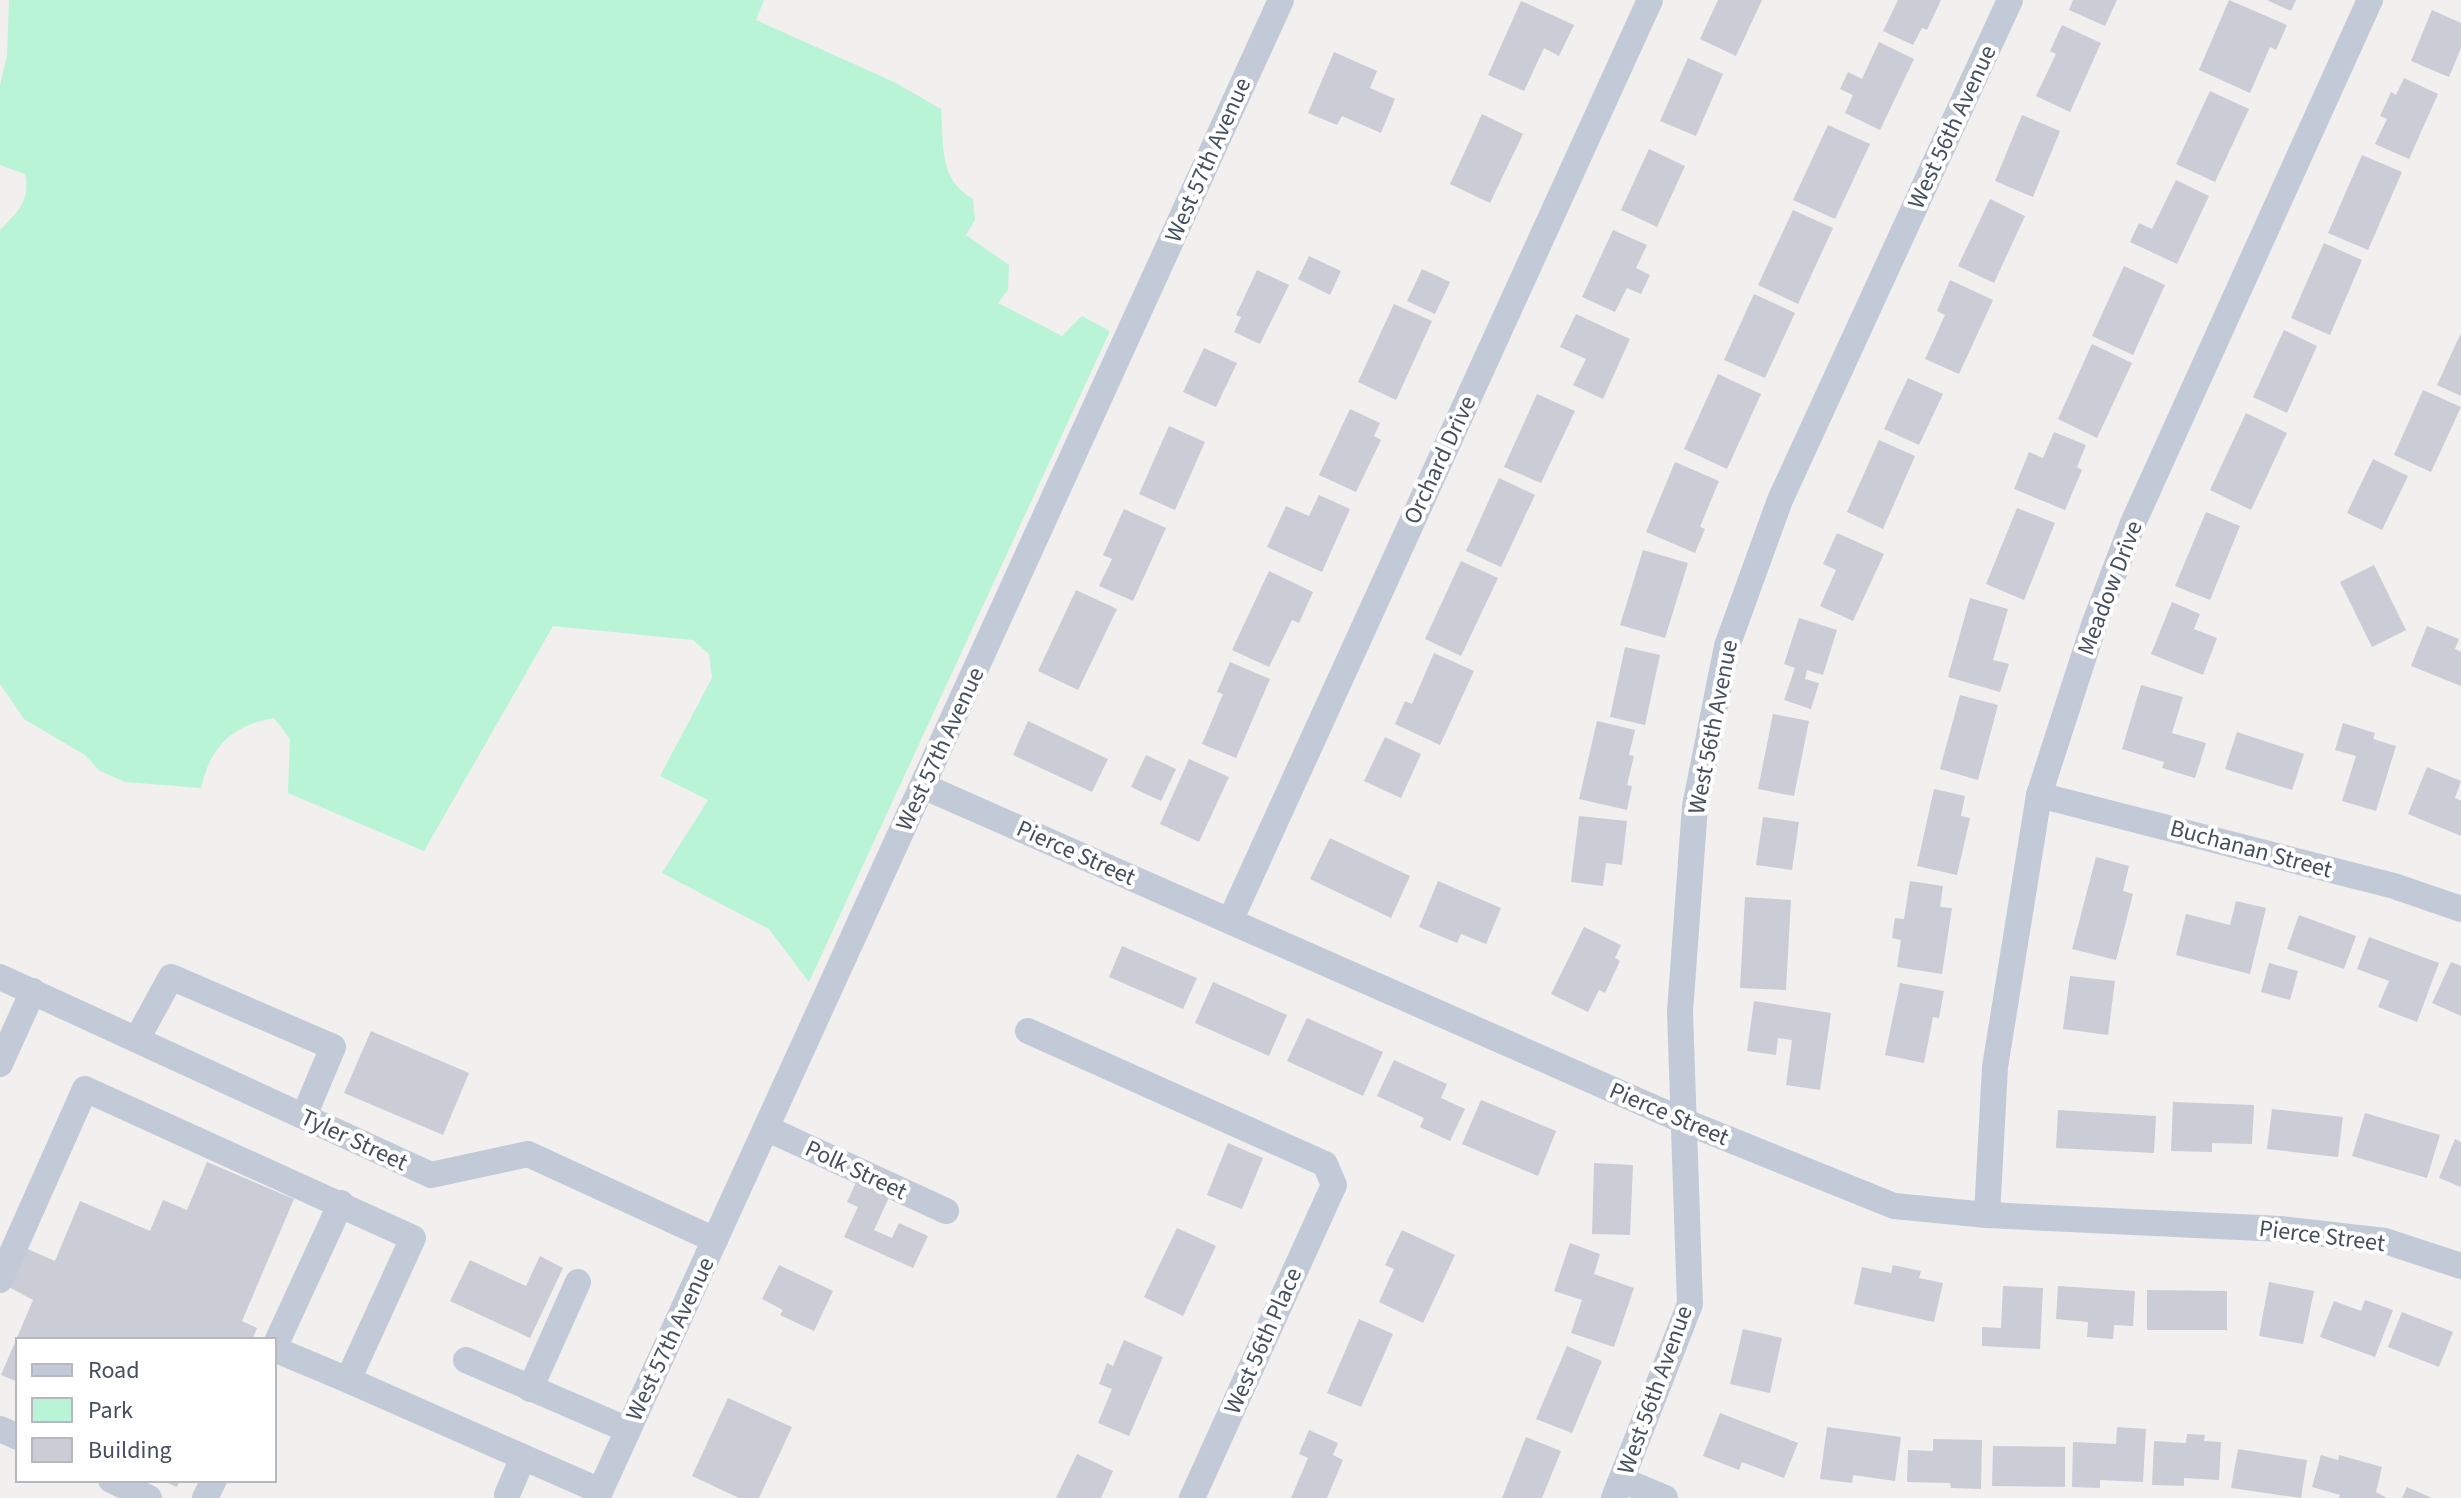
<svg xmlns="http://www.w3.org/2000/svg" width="2461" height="1498" font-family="'Source Sans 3',sans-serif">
  <rect width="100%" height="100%" fill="#f2efef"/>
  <path fill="#b8f4d5" d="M 9,0 L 764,0 L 756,20 L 894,82 L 941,109 C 944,145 938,179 973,199 L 975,220 L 966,235 L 1009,265 L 1008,290 L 998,303 L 1062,336 L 1082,316 L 1110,331 L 809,982 L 769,929 L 662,873 L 708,800 L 660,776 L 712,678 L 709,654 L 693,640 L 553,626 L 424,851 L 288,793 L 290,739 L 274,718 C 232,725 210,747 201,788 L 125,782 L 100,771 L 85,755 L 24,719 L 0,684 L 0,230 C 18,212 31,200 25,174 L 0,165 L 0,85 L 7,56 Z"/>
  <g fill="#cacdd5">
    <path d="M 1718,0 L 1762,0 L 1736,56 L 1700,39 Z"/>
    <path d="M 1898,0 L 1941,0 L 1927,30 L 1922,28 L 1913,45 L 1883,31 Z"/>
    <path d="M 2073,0 L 2117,0 L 2105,26 L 2069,10 Z"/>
    <path d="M 2229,0 L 2287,25 L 2276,50 L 2270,47 L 2250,93 L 2199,70 Z"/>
    <path d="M 2267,0 L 2296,0 L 2291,11 Z"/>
    <path d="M 1521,1 L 1574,25 L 1559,56 L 1544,48 L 1524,91 L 1488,75 Z"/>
    <path d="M 2432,10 L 2461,23 L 2461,48 L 2449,77 L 2411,61 Z"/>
    <path d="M 2062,25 L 2101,43 L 2070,112 L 2036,96 L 2056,54 L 2050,51 Z"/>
    <path d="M 1879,42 L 1914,59 L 1880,130 L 1845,113 L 1853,95 L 1840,89 L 1848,72 L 1862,79 Z"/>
    <path d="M 1334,52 L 1377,71 L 1370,88 L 1395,99 L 1381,133 L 1342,116 L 1337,125 L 1308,113 Z"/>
    <path d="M 1688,58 L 1723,74 L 1696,136 L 1660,121 Z"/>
    <path d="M 2404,78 L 2438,94 L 2409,159 L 2375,144 L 2387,119 L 2380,116 L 2391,92 L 2396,95 Z"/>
    <path d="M 2210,91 L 2249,109 L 2215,182 L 2176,164 Z"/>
    <path d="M 1482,114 L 1523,134 L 1490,203 L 1450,184 Z"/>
    <path d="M 2022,115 L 2060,131 L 2033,197 L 1995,181 Z"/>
    <path d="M 1828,125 L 1870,144 L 1835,219 L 1793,200 Z"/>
    <path d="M 1649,149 L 1685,166 L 1657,227 L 1621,210 Z"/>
    <path d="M 2362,155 L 2402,172 L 2368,250 L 2328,233 Z"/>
    <path d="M 2176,180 L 2209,196 L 2177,264 L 2130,242 L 2139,223 L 2152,229 Z"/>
    <path d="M 1990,199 L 2025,216 L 1994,283 L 1958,266 Z"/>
    <path d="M 1793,210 L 1833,228 L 1798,304 L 1758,285 Z"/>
    <path d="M 1613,230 L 1647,245 L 1636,268 L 1650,275 L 1641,294 L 1627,288 L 1615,312 L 1582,297 Z"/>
    <path d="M 2324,243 L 2362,260 L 2330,335 L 2291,318 Z"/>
    <path d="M 1309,256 L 1341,271 L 1330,295 L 1298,279 Z"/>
    <path d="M 2124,266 L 2165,285 L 2133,355 L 2092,336 Z"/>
    <path d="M 1422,269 L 1450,282 L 1435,314 L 1407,301 Z"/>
    <path d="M 1257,270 L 1289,285 L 1260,344 L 1234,332 L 1241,317 L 1236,315 Z"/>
    <path d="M 1950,280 L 1993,300 L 1959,374 L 1925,359 L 1945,315 L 1937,311 Z"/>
    <path d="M 1754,294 L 1795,313 L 1765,378 L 1724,360 Z"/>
    <path d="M 1394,304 L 1432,321 L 1396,400 L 1358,382 Z"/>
    <path d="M 1576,314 L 1630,339 L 1603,399 L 1573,385 L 1586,359 L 1560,347 Z"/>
    <path d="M 2284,330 L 2317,346 L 2287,413 L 2253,397 Z"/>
    <path d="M 2461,333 L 2461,396 L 2437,385 Z"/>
    <path d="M 2092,344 L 2132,363 L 2097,438 L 2058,419 Z"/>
    <path d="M 1204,348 L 1237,363 L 1216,407 L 1183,392 Z"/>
    <path d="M 1718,374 L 1761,394 L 1727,469 L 1684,449 Z"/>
    <path d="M 1908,378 L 1943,394 L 1919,445 L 1884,429 Z"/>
    <path d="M 2423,390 L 2461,407 L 2431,472 L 2394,455 Z"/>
    <path d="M 1537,394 L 1575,411 L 1541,483 L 1504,467 Z"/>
    <path d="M 1350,409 L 1380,423 L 1374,436 L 1381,440 L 1356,492 L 1319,475 Z"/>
    <path d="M 2246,413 L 2287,433 L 2251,510 L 2210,490 Z"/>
    <path d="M 1169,426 L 1205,442 L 1175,510 L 1139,494 Z"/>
    <path d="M 2054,432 L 2086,445 L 2077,467 L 2082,470 L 2065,510 L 2014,489 L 2029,452 L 2043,458 Z"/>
    <path d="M 1879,440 L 1915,456 L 1883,529 L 1847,512 Z"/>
    <path d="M 2373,459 L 2408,476 L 2382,530 L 2347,513 Z"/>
    <path d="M 1675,462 L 1719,481 L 1700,527 L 1705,529 L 1695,553 L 1646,532 Z"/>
    <path d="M 1499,478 L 1535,495 L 1501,567 L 1466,551 Z"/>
    <path d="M 1319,495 L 1350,509 L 1322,572 L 1267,547 L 1286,506 L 1309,516 Z"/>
    <path d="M 2017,508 L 2055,523 L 2024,600 L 1986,584 Z"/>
    <path d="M 1124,509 L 1166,528 L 1133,601 L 1099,586 L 1112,559 L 1103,555 Z"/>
    <path d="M 2206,512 L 2240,526 L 2210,600 L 2175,586 Z"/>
    <path d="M 1837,533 L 1884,554 L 1853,621 L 1820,606 L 1836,570 L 1823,564 Z"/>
    <path d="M 1643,550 L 1688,563 L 1665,638 L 1620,625 Z"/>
    <path d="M 1461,561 L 1498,578 L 1461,656 L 1425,639 Z"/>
    <path d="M 2374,565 L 2406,630 L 2372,647 L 2340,582 Z"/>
    <path d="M 1269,571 L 1313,592 L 1299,623 L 1292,620 L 1269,667 L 1232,650 Z"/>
    <path d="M 1076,590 L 1117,609 L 1078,690 L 1038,671 Z"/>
    <path d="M 1970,598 L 2008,609 L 1993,660 L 2009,664 L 2000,692 L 1948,677 Z"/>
    <path d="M 2172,602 L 2200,614 L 2194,629 L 2217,638 L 2203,675 L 2151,654 Z"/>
    <path d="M 1799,618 L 1837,630 L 1823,675 L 1807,670 L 1805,679 L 1819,683 L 1811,709 L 1784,700 L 1795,668 L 1784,664 Z"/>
    <path d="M 2427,626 L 2459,639 L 2455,649 L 2461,652 L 2461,686 L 2411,666 Z"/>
    <path d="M 1625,647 L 1660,655 L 1645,725 L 1610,717 Z"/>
    <path d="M 1434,653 L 1474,671 L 1440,745 L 1395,724 L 1405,701 L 1412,704 Z"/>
    <path d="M 1230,662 L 1270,679 L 1236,758 L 1202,744 L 1223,694 L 1217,692 Z"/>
    <path d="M 2141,685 L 2183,697 L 2172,733 L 2206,743 L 2195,778 L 2162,768 L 2164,762 L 2122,749 Z"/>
    <path d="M 1960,695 L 1998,705 L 1978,780 L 1940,769 Z"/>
    <path d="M 1773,714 L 1809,721 L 1794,796 L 1758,789 Z"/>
    <path d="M 1028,721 L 1108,759 L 1092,792 L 1013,755 Z"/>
    <path d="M 1597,721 L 1635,730 L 1629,755 L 1634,756 L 1627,785 L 1632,786 L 1627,810 L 1579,799 Z"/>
    <path d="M 2343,723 L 2375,733 L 2373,739 L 2396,746 L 2376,811 L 2342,801 L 2356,756 L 2335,750 Z"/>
    <path d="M 2237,732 L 2304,754 L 2292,790 L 2225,769 Z"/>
    <path d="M 1385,737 L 1421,754 L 1401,798 L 1364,781 Z"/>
    <path d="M 1146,755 L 1176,769 L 1161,801 L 1131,787 Z"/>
    <path d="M 1189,759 L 1229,777 L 1199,842 L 1160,824 Z"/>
    <path d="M 2427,767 L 2461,781 L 2455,798 L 2461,801 L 2461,836 L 2408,814 Z"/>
    <path d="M 1934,789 L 1965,796 L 1961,816 L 1970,818 L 1957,875 L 1917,866 Z"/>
    <path d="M 1579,816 L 1627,821 L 1622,865 L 1606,863 L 1603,886 L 1571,882 Z"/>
    <path d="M 1763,817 L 1799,822 L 1792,870 L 1756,865 Z"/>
    <path d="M 1330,838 L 1410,876 L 1391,918 L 1310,879 Z"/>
    <path d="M 2096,857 L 2129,866 L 2123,891 L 2133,894 L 2116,960 L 2072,949 Z"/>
    <path d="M 1438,881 L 1501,908 L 1486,944 L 1461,934 L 1457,943 L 1419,927 Z"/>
    <path d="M 1910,881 L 1943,886 L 1940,907 L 1952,908 L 1942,974 L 1897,967 L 1901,940 L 1892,938 L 1895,918 L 1904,919 Z"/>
    <path d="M 1745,897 L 1791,900 L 1786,990 L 1740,988 Z"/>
    <path d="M 2236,901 L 2266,908 L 2250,974 L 2176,955 L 2186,914 L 2230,925 Z"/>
    <path d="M 2299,915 L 2356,936 L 2344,969 L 2287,949 Z"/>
    <path d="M 1584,927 L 1621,945 L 1615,958 L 1620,961 L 1605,993 L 1599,990 L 1588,1012 L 1551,994 Z"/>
    <path d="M 2369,937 L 2439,963 L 2417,1022 L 2378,1007 L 2389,981 L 2357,969 Z"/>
    <path d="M 1122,946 L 1197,978 L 1183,1009 L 1109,977 Z"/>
    <path d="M 2451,962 L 2461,966 L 2461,1016 L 2432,1003 Z"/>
    <path d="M 2269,963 L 2298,971 L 2290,1000 L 2261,992 Z"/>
    <path d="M 2070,976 L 2115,981 L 2108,1035 L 2063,1029 Z"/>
    <path d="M 1213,982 L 1287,1015 L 1269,1056 L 1195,1023 Z"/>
    <path d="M 1900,983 L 1944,991 L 1939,1018 L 1933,1017 L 1924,1063 L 1885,1055 Z"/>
    <path d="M 1754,1001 L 1831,1013 L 1820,1090 L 1786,1085 L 1792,1040 L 1778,1038 L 1776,1055 L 1747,1051 Z"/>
    <path d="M 1307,1018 L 1383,1052 L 1363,1096 L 1287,1061 Z"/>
    <path d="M 371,1031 L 469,1073 L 443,1135 L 344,1093 Z"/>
    <path d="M 1394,1060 L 1447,1084 L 1441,1098 L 1465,1109 L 1450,1141 L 1420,1127 L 1424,1118 L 1377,1096 Z"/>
    <path d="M 1481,1100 L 1556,1131 L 1538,1176 L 1462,1144 Z"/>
    <path d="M 2173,1102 L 2254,1105 L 2252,1144 L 2212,1143 L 2212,1152 L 2171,1151 Z"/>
    <path d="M 2272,1109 L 2343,1117 L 2338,1157 L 2267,1149 Z"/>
    <path d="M 2058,1110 L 2156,1116 L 2154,1153 L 2056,1148 Z"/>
    <path d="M 2365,1113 L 2440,1135 L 2427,1178 L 2352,1156 Z"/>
    <path d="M 2455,1139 L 2461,1142 L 2461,1187 L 2439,1178 Z"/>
    <path d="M 1228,1143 L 1263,1158 L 1242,1209 L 1207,1195 Z"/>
    <path d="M 207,1162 L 294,1199 L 242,1321 L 257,1328 L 252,1340 L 18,1340 L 18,1382 L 1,1375 L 33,1300 L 5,1285 L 21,1246 L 55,1261 L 80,1201 L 150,1231 L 163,1200 L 187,1210 Z"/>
    <path d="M 1594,1163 L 1633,1165 L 1630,1235 L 1592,1234 Z"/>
    <path d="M 858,1178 L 891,1193 L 874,1230 L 892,1238 L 899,1223 L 928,1236 L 913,1268 L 844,1237 L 858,1207 L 847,1202 Z"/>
    <path d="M 1177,1228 L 1216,1246 L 1183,1316 L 1144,1297 Z"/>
    <path d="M 1402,1230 L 1455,1255 L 1423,1323 L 1379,1302 L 1394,1269 L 1385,1265 Z"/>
    <path d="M 1570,1243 L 1600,1254 L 1594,1274 L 1634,1288 L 1614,1347 L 1571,1333 L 1582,1300 L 1554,1291 Z"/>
    <path d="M 540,1256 L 563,1268 L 530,1338 L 450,1301 L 470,1260 L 526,1286 Z"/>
    <path d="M 779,1265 L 833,1291 L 814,1331 L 780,1315 L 783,1310 L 762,1299 Z"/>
    <path d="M 1893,1265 L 1921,1271 L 1919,1278 L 1943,1283 L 1934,1322 L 1854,1304 L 1862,1267 L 1891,1273 Z"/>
    <path d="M 2269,1282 L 2314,1291 L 2303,1344 L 2259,1336 Z"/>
    <path d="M 2003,1286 L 2043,1288 L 2040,1349 L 1982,1346 L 1982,1327 L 2001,1328 Z"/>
    <path d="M 2058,1286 L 2135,1291 L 2133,1326 L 2114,1325 L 2113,1339 L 2087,1337 L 2088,1322 L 2056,1319 Z"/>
    <path d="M 2147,1290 L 2227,1291 L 2227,1330 L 2147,1330 Z"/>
    <path d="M 2365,1300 L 2393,1310 L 2375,1357 L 2320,1337 L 2334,1301 L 2361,1311 Z"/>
    <path d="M 2402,1312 L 2453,1332 L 2439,1367 L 2388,1347 Z"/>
    <path d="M 1359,1319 L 1393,1334 L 1361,1407 L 1327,1393 Z"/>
    <path d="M 1743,1329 L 1782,1338 L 1770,1393 L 1730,1384 Z"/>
    <path d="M 1124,1340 L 1163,1357 L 1129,1436 L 1098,1423 L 1112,1389 L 1099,1384 L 1107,1363 L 1113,1366 Z"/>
    <path d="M 1567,1346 L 1602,1361 L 1572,1433 L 1536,1419 Z"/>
    <path d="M 728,1398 L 792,1427 L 759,1498 L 739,1498 L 692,1476 Z"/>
    <path d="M 1720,1413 L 1798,1443 L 1784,1478 L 1742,1462 L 1739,1470 L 1703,1456 Z"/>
    <path d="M 1827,1427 L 1901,1437 L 1895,1481 L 1853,1475 L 1852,1483 L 1820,1479 Z"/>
    <path d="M 2117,1427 L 2146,1429 L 2143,1482 L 2100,1480 L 2100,1488 L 2072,1487 L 2073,1442 L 2116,1444 Z"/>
    <path d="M 1309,1430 L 1338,1443 L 1333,1455 L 1343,1460 L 1327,1498 L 1291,1498 L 1308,1458 L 1299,1454 Z"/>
    <path d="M 2187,1434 L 2205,1435 L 2204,1441 L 2221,1442 L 2219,1480 L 2184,1478 L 2184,1486 L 2152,1485 L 2154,1441 L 2186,1443 Z"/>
    <path d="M 1526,1437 L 1561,1451 L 1542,1498 L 1502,1498 Z"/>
    <path d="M 1933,1439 L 1982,1440 L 1981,1489 L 1951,1488 L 1950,1483 L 1907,1482 L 1908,1450 L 1933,1451 Z"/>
    <path d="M 1993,1446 L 2065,1447 L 2065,1487 L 1992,1486 Z"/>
    <path d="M 2238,1449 L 2307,1460 L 2301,1498 L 2231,1488 Z"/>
    <path d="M 1077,1454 L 1113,1471 L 1101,1498 L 1056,1498 Z"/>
    <path d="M 2321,1455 L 2338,1460 L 2339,1455 L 2382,1467 L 2376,1492 L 2387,1498 L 2339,1498 L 2340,1495 L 2312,1487 Z"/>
    <path d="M 160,1480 L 180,1480 L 177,1487 Z"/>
    <path d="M 2407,1487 L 2432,1498 L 2402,1498 Z"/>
  </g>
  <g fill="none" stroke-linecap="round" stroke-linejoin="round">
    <g stroke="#c1cad6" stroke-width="26">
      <path d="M 923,786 L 1686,1122 L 1894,1206 L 1987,1215 L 2281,1229 L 2385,1241 L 2461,1266"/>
      <path d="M 2039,795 L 2394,886 L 2461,909"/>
      <path d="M 1230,921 L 1650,0"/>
      <path d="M 0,977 L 431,1175 L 528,1154 L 715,1240"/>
      <path d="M 1028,1031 L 1325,1164 L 1334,1185 L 1192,1498"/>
      <path d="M 137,1039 L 171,977 L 333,1047 L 304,1116"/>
      <path d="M 0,1064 L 33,991"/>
      <path d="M 766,1128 L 946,1211"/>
      <path d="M 1987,1215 L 1995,1067 L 2039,795 L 2094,625 L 2133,523 L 2370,0"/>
      <path d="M 0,1280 L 85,1089 L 413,1238 L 348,1380 L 600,1491"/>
      <path d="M 274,1348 L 341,1203"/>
      <path d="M 274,1349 L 348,1380"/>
      <path d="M 466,1360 L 628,1430"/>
      <path d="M 530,1389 L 578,1282"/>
      <path d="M 0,1429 L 18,1437"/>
      <path d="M 111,1480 L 149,1498"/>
      <path d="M 1622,1480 L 1665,1498"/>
      <path d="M 507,1495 L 523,1457"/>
      <path d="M 205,1498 L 214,1480"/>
      <path d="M 597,1498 L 1281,0"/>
      <path d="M 1614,1498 L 1690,1304 L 1680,1012 L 1695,806 L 1727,646 L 1780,500 L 2010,0"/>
    </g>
  </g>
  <g text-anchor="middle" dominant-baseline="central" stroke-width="8" stroke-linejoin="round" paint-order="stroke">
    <g font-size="24" fill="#45505f" stroke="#fff">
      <text transform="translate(1952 127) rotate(-65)">West 56th Avenue</text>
      <text transform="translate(1208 160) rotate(-66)">West 57th Avenue</text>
      <text transform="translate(1440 460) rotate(-65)">Orchard Drive</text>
      <text transform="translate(2110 588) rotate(-69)">Meadow Drive</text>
      <text transform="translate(1713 727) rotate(-79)">West 56th Avenue</text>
      <text transform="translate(940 749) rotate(-65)">West 57th Avenue</text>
      <text transform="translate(2251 849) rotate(15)">Buchanan Street</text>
      <text transform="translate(1076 853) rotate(24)">Pierce Street</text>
      <text transform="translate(1669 1114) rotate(23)">Pierce Street</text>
      <text transform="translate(354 1140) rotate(25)">Tyler Street</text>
      <text transform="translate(856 1170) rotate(25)">Polk Street</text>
      <text transform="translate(2322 1236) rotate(7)">Pierce Street</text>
      <text transform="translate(670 1339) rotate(-65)">West 57th Avenue</text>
      <text transform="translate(1263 1341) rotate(-66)">West 56th Place</text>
      <text transform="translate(1655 1390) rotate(-70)">West 56th Avenue</text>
    </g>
  </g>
  <rect x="16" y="1338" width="260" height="144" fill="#ffffff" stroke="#b5b9bf" stroke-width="2"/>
  <rect x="32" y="1364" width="40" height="12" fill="#c1cad6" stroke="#b5b9bf" stroke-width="2"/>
  <text x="88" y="1378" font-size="24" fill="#45505f">Road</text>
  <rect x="32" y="1398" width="40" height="24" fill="#b8f4d5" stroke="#b5b9bf" stroke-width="2"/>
  <text x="88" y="1418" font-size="24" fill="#45505f">Park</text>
  <rect x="32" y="1438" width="40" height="24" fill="#cacdd5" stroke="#b5b9bf" stroke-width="2"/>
  <text x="88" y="1458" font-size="24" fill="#45505f">Building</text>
</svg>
